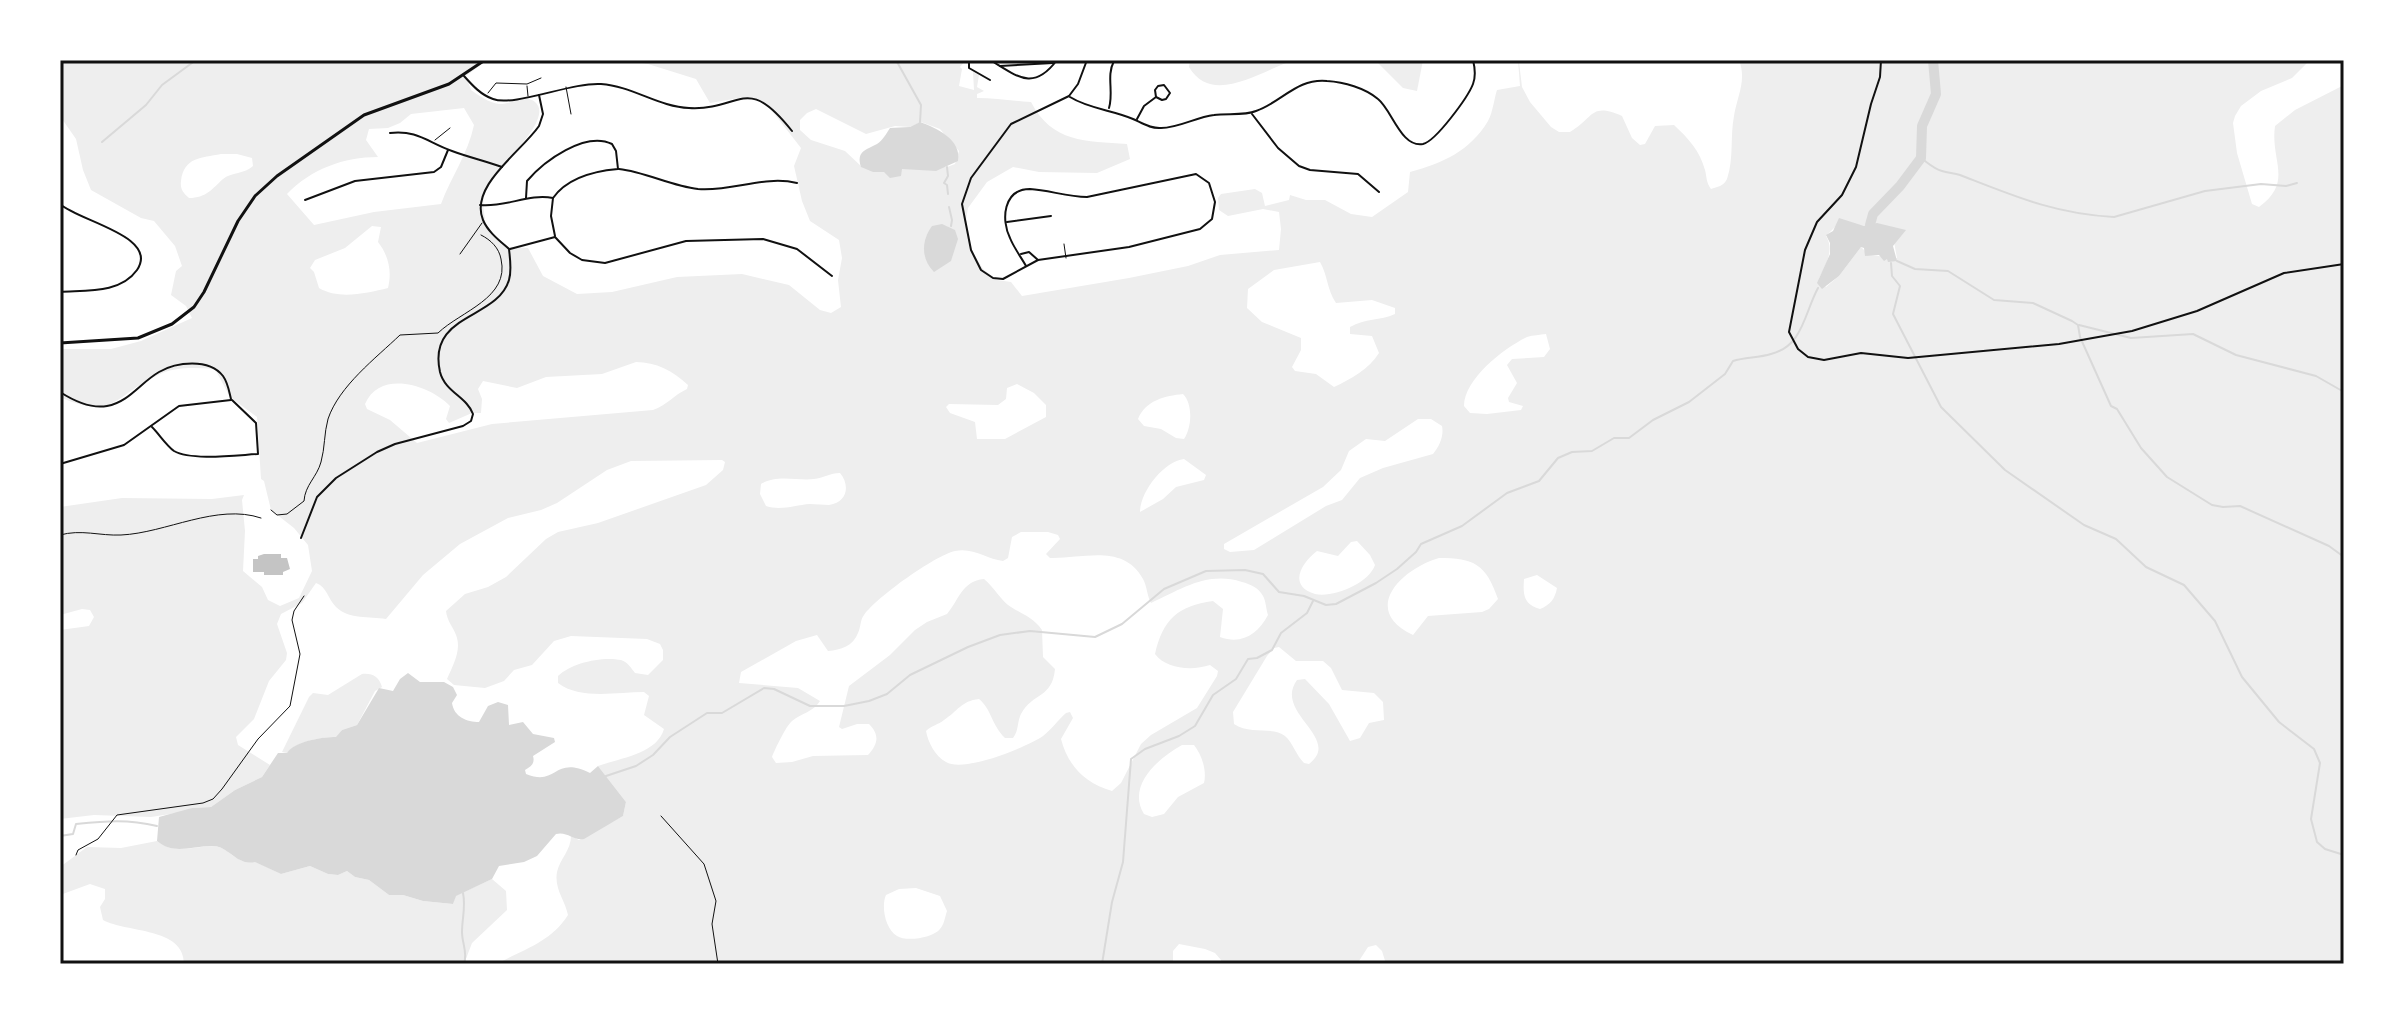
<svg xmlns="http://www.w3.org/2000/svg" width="2404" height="1024" font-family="'Space Grotesk',sans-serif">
  <rect width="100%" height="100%" fill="#fff"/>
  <g fill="#eee" fill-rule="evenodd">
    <path d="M 60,60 L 487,60 L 466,76 L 471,90 C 478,95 489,103 499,104 C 510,105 526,94 535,102 C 557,120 488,174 484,195 C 482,205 485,217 486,227 L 508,247 L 528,248 L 543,276 L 577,294 L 612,292 L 677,277 L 742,274 L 789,285 L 820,310 L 831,313 L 841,307 L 838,280 L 842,258 L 839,240 L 810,221 L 802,201 L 794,166 L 801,148 L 766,103 L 745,97 L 710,103 L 696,79 L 648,64 L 623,60 L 966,60 L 960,67 L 962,69 L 959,86 L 974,90 L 973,72 L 979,75 L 977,87 L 984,91 L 977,94 L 977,98 C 995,98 1012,101 1031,102 C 1052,143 1086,141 1127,144 L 1130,159 L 1097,173 L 1039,172 L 1013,167 L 987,182 L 968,208 L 966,220 L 971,249 L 983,269 L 997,280 L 1011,282 L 1022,296 L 1129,278 L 1188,266 L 1220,255 L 1279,250 L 1281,229 L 1279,212 L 1263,209 L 1228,216 L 1219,210 L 1218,198 L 1221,194 L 1255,189 L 1262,193 L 1265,206 L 1289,200 L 1290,195 L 1306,200 L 1325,200 L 1351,214 L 1372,217 L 1408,192 L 1410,172 C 1443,163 1470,151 1488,121 C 1493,112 1494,99 1497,90 L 1520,86 L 1518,60 L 1522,60 L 1519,62 L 1522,87 L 1530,102 L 1551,127 L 1559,132 L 1570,132 C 1594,118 1590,102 1622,116 L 1632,138 L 1640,145 L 1645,144 L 1655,126 L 1674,125 C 1688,138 1700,151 1705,170 C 1707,178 1706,182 1711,189 C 1717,187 1724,186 1727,179 C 1734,159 1730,136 1734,116 C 1737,96 1747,81 1739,60 L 2310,60 L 2292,78 L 2261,91 L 2241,106 L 2235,116 L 2233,123 L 2237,153 L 2252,204 L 2259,207 C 2294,181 2270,161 2275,126 L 2295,110 L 2344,85 L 2344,964 L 1386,964 L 1382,951 L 1376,945 L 1368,947 L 1357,964 L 1221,964 L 1221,960 L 1215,953 L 1205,949 L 1179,944 L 1173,951 L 1173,964 L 497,964 C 524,949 551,942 568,915 C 565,900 554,889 557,872 C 560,859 571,850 571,836 L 579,840 L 623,816 L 626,802 L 598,766 C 620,758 657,754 664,729 L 644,715 L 649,696 L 644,692 C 617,692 580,700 558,683 L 558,676 C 571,663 602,656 621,660 C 628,662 631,668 635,673 L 648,675 L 663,660 L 663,650 L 660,644 L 647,639 L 571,636 L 554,641 L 532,665 L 514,670 L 504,681 L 485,688 L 454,685 L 447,679 C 453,665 462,650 456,635 C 453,627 447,621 446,611 L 465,594 L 488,587 L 506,577 L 546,539 L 558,532 L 598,523 L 706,485 L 723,470 L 725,462 L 722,460 L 631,461 L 607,470 L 557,503 L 541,510 L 508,518 L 460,544 L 423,575 L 386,619 C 369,616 350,620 336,607 C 328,599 327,587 316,583 L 302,603 L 281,614 L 277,624 L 287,653 L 286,660 L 269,681 L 254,719 L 236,737 L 238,745 L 270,765 L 262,777 L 235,790 L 211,807 L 192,808 L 183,812 L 151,817 L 94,815 L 60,819 L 60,664 L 62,648 L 60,647 L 60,630 L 89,626 L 94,617 L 90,610 L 82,609 L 60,615 L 60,507 L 122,498 L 212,499 L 244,495 L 242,500 L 245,531 L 243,571 L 262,587 L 268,600 L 280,606 L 299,598 L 312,571 L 308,545 L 294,528 L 271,510 L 264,481 L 261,479 L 257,417 L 230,397 L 215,369 C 196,368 176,366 158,375 C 114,395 115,421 60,397 L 60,349 L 111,349 L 141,341 L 192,318 L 186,306 L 171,295 L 176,271 L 182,266 L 175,246 L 154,221 L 141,218 L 91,190 L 83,170 L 76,139 L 60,116 ZM 464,108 L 474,125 C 468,154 451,177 441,204 L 374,212 L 314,225 L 287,194 C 311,169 344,157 378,157 L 366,140 L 369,129 L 388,128 L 400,123 L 411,114 ZM 816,109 L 866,134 L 895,126 L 910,127 L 921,122 L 940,129 L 959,151 L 955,164 L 947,167 L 862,167 L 845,151 L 811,140 L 800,130 L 800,120 L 807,113 ZM 221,154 L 237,154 L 252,158 L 253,166 C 245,174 231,172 223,179 C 212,189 206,198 189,198 C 183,193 180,189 181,181 C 184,157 201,158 221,154 ZM 1838,224 L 1866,226 L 1894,242 L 1897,258 L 1869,255 L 1861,247 L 1839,276 L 1826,287 L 1819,279 C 1825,265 1835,251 1826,236 ZM 372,226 L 381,227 L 378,242 C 389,256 392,272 388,288 C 367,293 339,300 319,288 L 314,272 L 310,268 L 315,260 L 345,248 ZM 1320,262 C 1328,276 1327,290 1336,303 L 1372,300 L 1395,308 L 1395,314 C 1380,321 1365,318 1350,327 L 1350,334 L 1372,336 L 1379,353 C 1369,369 1351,379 1334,387 L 1316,374 L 1295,371 L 1292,367 L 1301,350 L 1301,338 L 1262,322 L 1247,308 L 1248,289 L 1274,270 ZM 1546,334 L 1550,349 L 1544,357 L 1512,359 L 1507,365 L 1517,383 L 1508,398 L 1509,402 L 1523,406 L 1521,410 L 1487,414 L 1470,413 L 1464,406 C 1464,379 1504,348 1527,337 C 1533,335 1540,335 1546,334 ZM 636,362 C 656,362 673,371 688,385 L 687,389 C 674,395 667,405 653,410 L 492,424 L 417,443 L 390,420 L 367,409 L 365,404 C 380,369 430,385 450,406 L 446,419 L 449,423 L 472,413 L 481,413 L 482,399 L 478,389 L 483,381 L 517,388 L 546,377 L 602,374 ZM 1017,384 L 1034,393 L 1046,405 L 1046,417 L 1005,439 L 977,439 L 975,422 L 950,413 L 946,407 L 949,404 L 998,405 L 1006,399 L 1007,388 ZM 1183,394 C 1193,404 1192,427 1184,439 L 1176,438 L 1161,429 L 1144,426 L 1138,419 C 1146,400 1165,396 1183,394 ZM 1418,419 L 1431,419 L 1442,426 C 1444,435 1440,446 1433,454 L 1383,468 L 1360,478 L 1342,500 L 1326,506 L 1254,550 L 1230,552 L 1224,549 L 1224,544 L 1323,487 L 1341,470 L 1349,451 L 1366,439 L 1385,441 ZM 1184,459 L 1206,475 L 1204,480 L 1176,487 L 1163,499 L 1140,512 C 1140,492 1164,461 1184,459 ZM 840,473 C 850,485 848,502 829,505 C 823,505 816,504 810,504 C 795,505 781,511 766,506 L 760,494 L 761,484 C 777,474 797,481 814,479 C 823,478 830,473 840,473 ZM 1021,532 L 1048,532 L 1058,535 L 1060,539 L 1046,554 L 1050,558 C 1083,559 1123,543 1143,579 C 1147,586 1147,596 1151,603 C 1182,589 1207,571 1242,582 C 1250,584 1259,588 1263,596 C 1266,601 1266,609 1268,615 C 1258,634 1242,645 1220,637 L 1223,609 L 1213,601 C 1178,606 1163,619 1155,654 C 1166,669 1192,671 1210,665 L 1218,671 L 1217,676 L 1197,708 L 1151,735 L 1141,744 L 1121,783 L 1112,791 C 1085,783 1068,766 1061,739 L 1073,718 L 1070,712 L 1066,713 C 1058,720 1051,730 1043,736 C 1027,747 964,773 946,762 C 935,756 928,742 926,731 C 932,725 938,725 944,720 C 958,711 961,701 979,699 C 992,710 991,724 1005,738 L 1013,738 C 1019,730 1017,722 1021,714 C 1033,692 1052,699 1055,669 L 1043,657 L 1042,630 C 1033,617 1023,615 1011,607 C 1001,601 994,587 984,579 C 962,581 959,600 947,614 L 927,622 L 915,630 L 890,655 L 849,686 L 839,727 L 842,729 L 857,724 L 869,724 C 880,735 878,744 868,755 L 813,756 L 792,762 L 776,763 L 772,757 C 775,749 786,726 792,721 C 802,713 813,712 820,701 L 798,688 L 739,683 L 741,672 L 796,641 L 817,635 L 828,651 C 841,650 853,646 858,633 C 861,627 860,620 864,615 C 877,597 934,556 955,551 C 973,547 987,559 1003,561 L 1008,558 L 1012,537 ZM 1357,541 L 1370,555 L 1375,565 C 1369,583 1334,598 1315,594 C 1287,586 1302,562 1317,551 L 1338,556 L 1351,542 ZM 1439,558 C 1474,558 1486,564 1498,599 L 1489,609 L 1482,612 L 1428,616 L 1413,635 C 1360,610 1401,569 1439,558 ZM 1537,575 L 1557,588 C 1555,599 1550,605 1540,609 C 1523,604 1523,594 1524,579 ZM 1279,647 L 1296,661 L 1323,661 L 1331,668 L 1342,690 L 1374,693 L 1383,702 L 1384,720 L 1369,723 L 1360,738 L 1350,741 L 1329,704 L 1305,679 L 1297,680 C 1273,713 1343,738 1309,764 L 1304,763 C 1296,755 1293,743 1285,736 C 1273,726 1250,735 1234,724 L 1233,712 L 1267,656 L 1274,648 ZM 1182,745 L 1194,745 C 1202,755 1207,771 1204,783 L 1178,797 L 1164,814 L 1152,817 L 1144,814 C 1126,785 1160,757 1182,745 ZM 916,888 L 940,896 L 947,911 C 945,917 944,925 940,929 C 933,938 906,942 897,936 C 885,929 881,906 886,895 L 899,889 Z"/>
    <path d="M 1190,60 L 1295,60 C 1261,70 1213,107 1189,67 Z"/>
    <path d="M 1375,60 L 1423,60 L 1417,91 L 1403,88 Z"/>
    <path d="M 362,674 C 373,673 379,677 382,687 L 375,691 L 357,725 L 342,730 L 337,737 C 321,737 297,741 287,753 L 282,752 L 309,697 L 313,693 L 328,695 Z"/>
    <path d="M 157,841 C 174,855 194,846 214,846 C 229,847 237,866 254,861 L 281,874 L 310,866 L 328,874 L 338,875 L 347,871 L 355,877 L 369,880 L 389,895 L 403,895 L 423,901 L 453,904 L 455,896 L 492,879 L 506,891 L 507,910 L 472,943 L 464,964 L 184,964 C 184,927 127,933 103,920 L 100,907 L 105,899 L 105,889 L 90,884 L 60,895 L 60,867 L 87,847 L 121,848 Z"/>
  </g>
  <g fill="#d9d9d9">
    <path d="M 920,122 C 937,128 962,140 958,161 L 936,171 L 902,169 L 901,176 L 890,178 L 884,172 L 873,172 L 861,167 C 856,151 866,150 877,144 C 883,140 886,134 890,128 L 910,127 Z"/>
    <path d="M 1839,218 L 1864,226 L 1877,223 L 1906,230 L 1893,246 L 1897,261 L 1888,262 L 1887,259 L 1884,261 L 1879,255 L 1865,256 L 1864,248 L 1861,247 L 1839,276 L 1822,289 L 1817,283 L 1830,254 L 1830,243 L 1826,235 L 1833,231 Z"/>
    <path d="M 942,224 L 955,230 L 958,239 L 951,261 L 934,272 C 921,259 921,241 932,226 Z"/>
    <path d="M 408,673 L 420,682 L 444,682 L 453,687 L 457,695 L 452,703 C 454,717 467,722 479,722 L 488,706 L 498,702 L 508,705 L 509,725 L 523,722 L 533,734 L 554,738 L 555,742 L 533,756 C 535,763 532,766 525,770 L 526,774 C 558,787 553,755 590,773 L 598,766 L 626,802 L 623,816 L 584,839 C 574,841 567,831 556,834 L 537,856 L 524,862 L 499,866 L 492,879 L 456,896 L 453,904 L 423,901 L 403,895 L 389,895 L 369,880 L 355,877 L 347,871 L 338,875 L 328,874 L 310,866 L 281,874 L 255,862 C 237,866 229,847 214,846 C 194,845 174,856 157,841 L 159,817 L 192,808 L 211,807 L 235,790 L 262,777 L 278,753 L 287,753 C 295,741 322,737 336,737 L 342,730 L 357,725 L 379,688 L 393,691 L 400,679 Z"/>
  </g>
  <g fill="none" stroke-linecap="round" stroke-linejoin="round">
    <g stroke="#d9d9d9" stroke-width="2">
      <path d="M 896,60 L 921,105 L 920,122"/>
      <path d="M 102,142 L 146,105 L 162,85 L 196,60"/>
      <path d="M 1921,158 C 1928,163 1934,169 1942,171 C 1948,173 1954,173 1960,175 C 2014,196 2055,214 2114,217 L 2205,191 L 2261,184 L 2286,186 L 2297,183"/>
      <path d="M 947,167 L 948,176 L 944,183 L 947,185 L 948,194"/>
      <path d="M 949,207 L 952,220 L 951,226"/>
      <path d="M 1897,261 L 1915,269 L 1948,271 L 1994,300 L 2033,303 L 2072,321 L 2078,325 L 2080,337 L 2111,406 L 2117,409 L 2141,448 L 2167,477 L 2212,505 L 2223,507 L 2240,506 L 2329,546 L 2344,557"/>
      <path d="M 1891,263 L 1892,276 L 1900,286 L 1893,314 L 1941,407 L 2005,470 L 2084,525 L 2116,539 L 2146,567 L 2184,585 L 2215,621 L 2242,677 L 2279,722 L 2314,749 L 2320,763 L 2311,819 L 2317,842 L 2325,849 L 2344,855"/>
      <path d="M 2079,325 L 2131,338 L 2193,334 L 2236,355 L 2316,376 L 2344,392"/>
      <path d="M 606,776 L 636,766 L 653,755 L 670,737 L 707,713 L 722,713 L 764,688 L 774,689 L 810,706 L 844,706 L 869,701 L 887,694 L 910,675 L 968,647 L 1000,635 L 1030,631 L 1095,637 L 1122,624 L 1164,589 L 1206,571 L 1245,570 L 1263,574 L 1279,592 L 1304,596 L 1326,605 L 1336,604 L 1376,583 L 1397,569 L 1416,552 L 1421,544 L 1462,526 L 1507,493 L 1539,481 L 1558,458 L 1572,452 L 1592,451 L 1614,438 L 1629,438 L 1653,420 L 1689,402 L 1725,374 L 1733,361 C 1745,357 1758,358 1771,354 C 1803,346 1804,314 1818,288"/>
      <path d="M 60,836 L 73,834 L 76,824 C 106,821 128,819 157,826"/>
      <path d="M 463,893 C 466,907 462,918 462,932 C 462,944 468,952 464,964"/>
      <path d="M 1102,964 L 1112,902 L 1123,862 L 1131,759 L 1145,749 L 1179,736 L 1195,726 L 1213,695 L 1236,679 L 1248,659 L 1257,658 L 1272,650 L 1281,633 L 1307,613 L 1313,601"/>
    </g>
    <path stroke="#d9d9d9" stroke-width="10" d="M 1870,225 L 1873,214 L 1900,186 L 1921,158 L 1922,126 L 1936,94 L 1933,60"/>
  </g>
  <path fill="#c4c4c4" d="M 264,554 L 281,554 L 281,558 L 287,558 L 290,569 L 283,572 L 283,575 L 264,575 L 264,572 L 253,572 L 253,559 L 258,559 L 258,556 Z"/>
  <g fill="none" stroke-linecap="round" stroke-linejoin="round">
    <g stroke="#111" stroke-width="1">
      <path d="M 271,510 L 277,515 L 287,514 L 304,501 C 305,485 317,477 321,462 C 325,448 324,433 328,419 C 339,386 376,358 400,335 L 438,333 C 461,311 510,298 501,259 C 499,248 491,240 481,235"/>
      <path d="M 60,535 C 81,529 100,536 121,535 C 166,533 217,503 261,518"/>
      <path d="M 661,816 L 704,864 L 716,901 L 712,924 L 718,964"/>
      <path d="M 76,855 L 78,850 L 98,839 L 117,815 L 203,803 L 213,799 L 222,789 L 258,739 L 290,706 L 300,654 L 292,620 L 294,611 L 304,596"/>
    </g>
    <g stroke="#111" stroke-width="1">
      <path d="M 527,86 L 528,96"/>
      <path d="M 566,87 L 571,114"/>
      <path d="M 488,93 L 496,83 L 527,84 L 541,78"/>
      <path d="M 435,140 L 450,128"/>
      <path d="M 1064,244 L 1066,258"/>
      <path d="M 460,254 L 482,223"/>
    </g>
    <g stroke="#111" stroke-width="2">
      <path d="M 969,60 L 969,68 L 990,80"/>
      <path d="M 990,60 C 1017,76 1033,92 1057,60"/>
      <path d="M 1881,60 L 1880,77 L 1871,104 L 1856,167 L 1842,195 L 1817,222 L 1805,250 L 1789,332 L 1798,349 L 1808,357 L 1824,360 L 1861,353 L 1908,358 L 2059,344 L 2132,331 L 2197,311 L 2284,273 L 2344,264"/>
      <path d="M 1000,66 L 1053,63"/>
      <path d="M 464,76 C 472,85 481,95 493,99 C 514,107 572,82 601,84 C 632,86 659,107 689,108 C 742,111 745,72 792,131"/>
      <path d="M 1070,97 C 1089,109 1113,110 1133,119 C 1142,123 1151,129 1161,128 C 1179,128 1196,117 1214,115 C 1227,113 1244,116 1256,111 C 1282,102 1297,78 1327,81 C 1344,82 1365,88 1378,99 C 1392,110 1401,148 1423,144 C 1436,141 1468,97 1473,84 C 1476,76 1475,68 1473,60"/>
      <path d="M 1109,108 C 1114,92 1106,76 1114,61 L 1118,60"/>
      <path d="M 1252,114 L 1278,148 L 1299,166 L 1310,170 L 1358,174 L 1379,192"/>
      <path d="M 1137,119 L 1144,106 L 1156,97 L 1162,100 L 1166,99 L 1170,93 L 1164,85 L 1158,86 L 1155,90 L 1156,97"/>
      <path d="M 390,133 C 418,130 427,142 452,151 C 468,157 485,161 502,167"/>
      <path d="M 619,169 C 646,172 671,186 698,189 C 732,192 764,175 797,183"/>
      <path d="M 526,198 L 527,181 C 544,161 585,131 612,144 L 616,151 L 618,169 C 595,171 567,178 553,198"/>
      <path d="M 305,200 L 355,181 L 434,172 L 441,167 L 448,150"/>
      <path d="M 60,204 C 78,221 160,236 137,270 C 120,294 85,290 60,292"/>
      <path d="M 480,205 C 505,208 529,193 553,198 L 551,216 L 555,236"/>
      <path d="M 1007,222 L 1051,216"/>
      <path d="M 510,249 L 555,237 L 570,253 L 582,260 L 605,263 L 686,241 L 763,239 L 797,249 L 832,276"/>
      <path d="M 1021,254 L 1029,252 L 1038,260"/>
      <path d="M 1026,266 C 1021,257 1014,248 1010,238 C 1001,220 1003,189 1030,189 C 1049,190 1067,197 1087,197 L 1196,174 L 1209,183 L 1215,202 L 1212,219 L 1200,229 L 1129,247 L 1038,260 L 1003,279 L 993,278 L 981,270 L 971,250 L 962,204 L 971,178 L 1011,124 L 1069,96 L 1078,84 L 1087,60"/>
      <path d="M 60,392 C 74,401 90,409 107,406 C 129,402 140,383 159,372 C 176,362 209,358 223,376 C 228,383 229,391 231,399"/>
      <path d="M 152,427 C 159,434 166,445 174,451 C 191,461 238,455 258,454 L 256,423 L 232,400"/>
      <path d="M 60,464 L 124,445 L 179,406 L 231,400"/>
      <path d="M 301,538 L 317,497 L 336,478 L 377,452 L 395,444 L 463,426 L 471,421 L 473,414 C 467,397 445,392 440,372 C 427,313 497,320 509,280 C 512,270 510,259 509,249 C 500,241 488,232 483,220 C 469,186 521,152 539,126 L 543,114 L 539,95"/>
    </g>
    <path stroke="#111" stroke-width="3" d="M 60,343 L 138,338 L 172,324 L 194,307 L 204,292 L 238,221 L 255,196 L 277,176 L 364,115 L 449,84 L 485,60"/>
  </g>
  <rect width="2404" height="1024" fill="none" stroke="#ffffff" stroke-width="124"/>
  <rect x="62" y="62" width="2280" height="900" fill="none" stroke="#111" stroke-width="3"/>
</svg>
